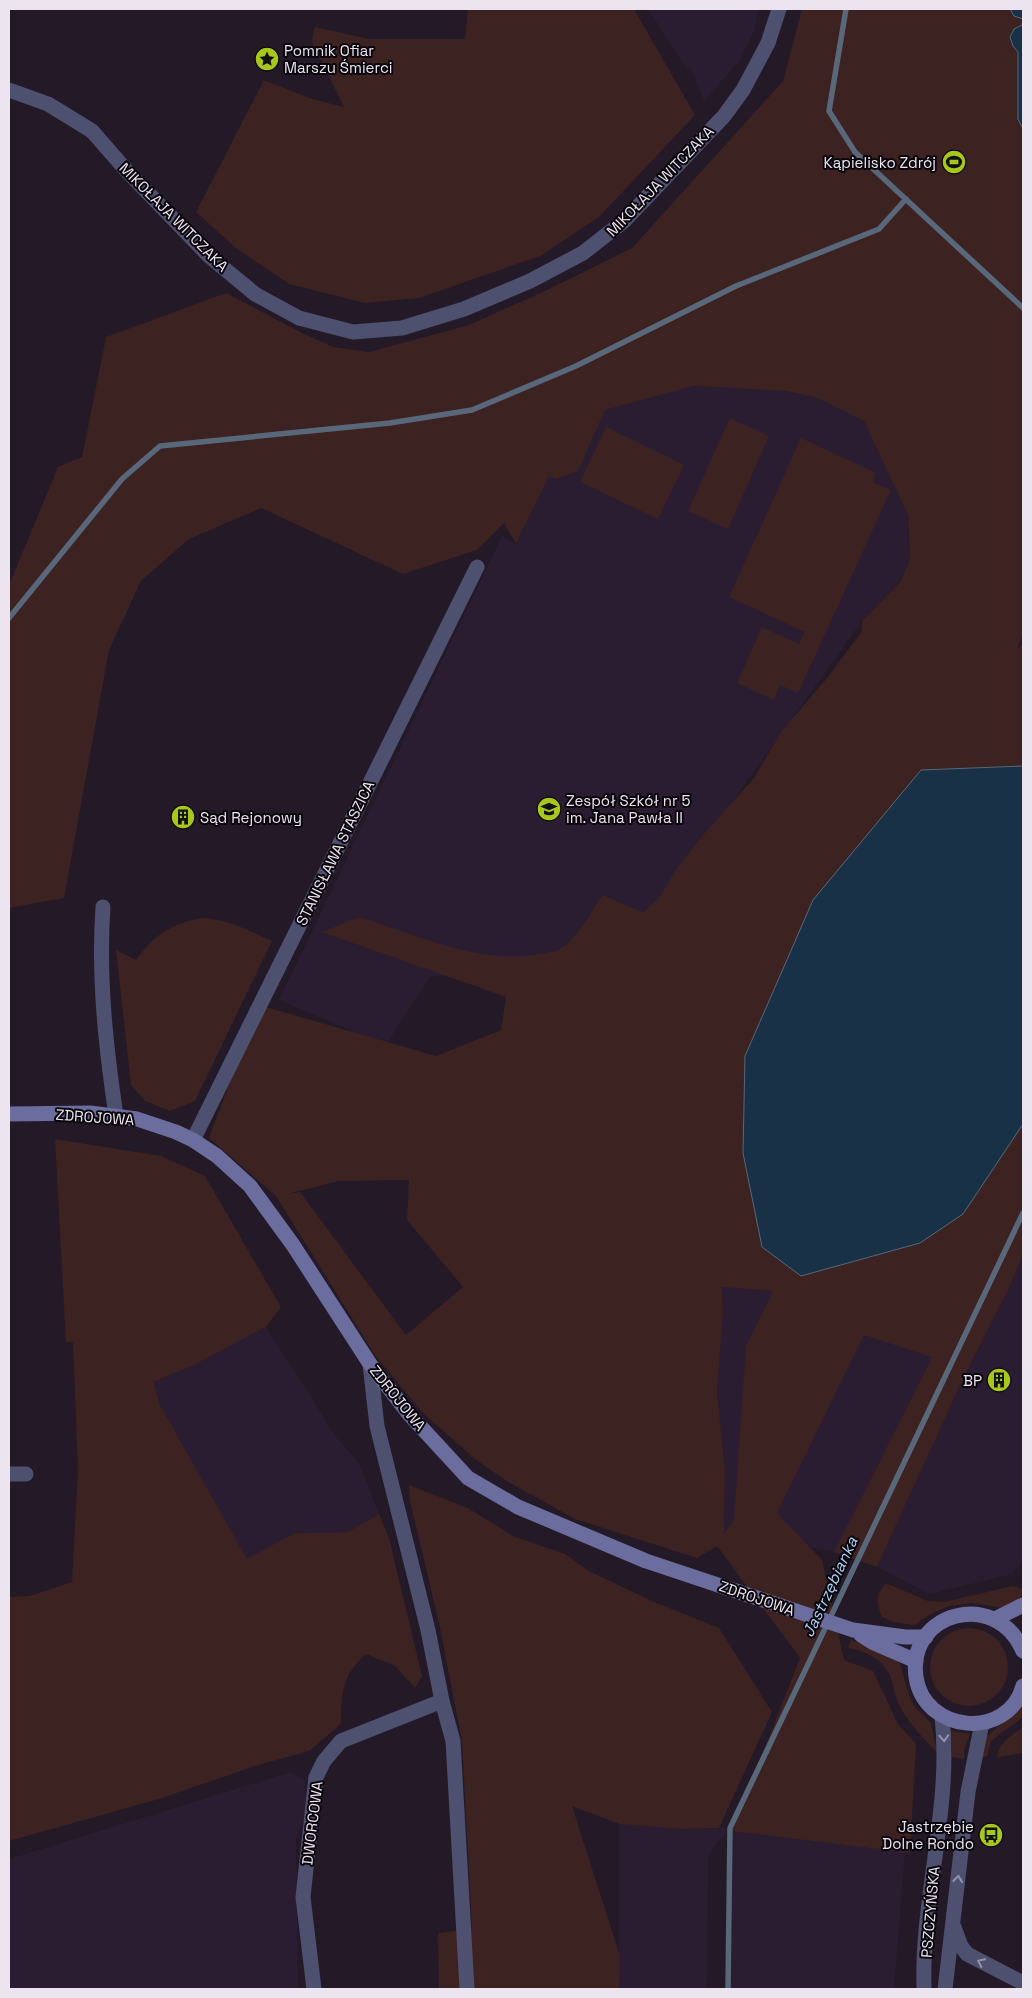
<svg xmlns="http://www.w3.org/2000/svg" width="1032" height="1998" font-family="'Space Grotesk',sans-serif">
  <rect width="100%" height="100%" fill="#231927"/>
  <g fill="#2b1d31">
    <path d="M 648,9 L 759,9 L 754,31 L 740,60 L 704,101 L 691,69 L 686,67 Z"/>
    <path d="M 692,386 L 786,391 L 818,398 L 864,421 L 907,512 L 910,559 L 900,582 L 862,621 L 629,946 L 430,977 L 386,1045 L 279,1000 L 502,536 L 516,544 L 549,476 L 604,410 Z"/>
    <path d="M 1023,1254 L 1023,1561 L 1012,1574 L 930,1594 L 877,1567 L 962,1381 L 1011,1284 Z"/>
    <path d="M 722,1287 L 959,1304 L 834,1552 L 799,1545 L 723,1542 L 725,1511 L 725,1469 L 717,1392 L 723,1314 Z"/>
    <path d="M 266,1327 L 337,1438 L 359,1463 L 379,1514 L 348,1532 L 294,1533 L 247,1560 L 159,1403 L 154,1382 L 194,1365 Z"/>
    <path d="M 291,1772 L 304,1780 L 309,1807 L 296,1838 L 298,1989 L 9,1989 L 9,1859 Z"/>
    <path d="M 619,1824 L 680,1829 L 730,1828 L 732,1831 L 905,1852 L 894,1989 L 730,1989 L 730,1829 L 708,1854 L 707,1989 L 619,1989 Z"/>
  </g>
  <g fill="#3c2221" fill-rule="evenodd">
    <path d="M 468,9 L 634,9 L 695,115 L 600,216 L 540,256 L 419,298 L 365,303 L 289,284 L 237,249 L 196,212 L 264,80 L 312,99 L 344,107 L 312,42 L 313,33 L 315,27 L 369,39 L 465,39 Z"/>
    <path d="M 802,9 L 1023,9 L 1023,635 L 1017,649 L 1023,643 L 1023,1254 L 1011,1284 L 962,1381 L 877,1567 L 834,1552 L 932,1357 L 864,1335 L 777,1513 L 822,1560 L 844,1660 L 873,1671 L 898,1724 L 916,1744 L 910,1853 L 732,1831 L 800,1658 L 717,1546 L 697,1558 L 575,1519 L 508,1482 L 475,1459 L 424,1414 L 376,1357 L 276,1196 L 209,1138 L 259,1005 L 436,1056 L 501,1030 L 506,997 L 322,932 L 359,917 C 415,934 473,963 534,955 C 544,953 554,953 563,947 C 578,937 592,910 603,895 L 643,913 L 660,897 L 677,868 L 704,834 L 754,778 L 781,732 L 827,678 L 862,631 L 862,621 L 901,581 L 910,559 L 908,515 L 864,421 L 818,398 L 786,391 L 693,386 L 605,410 L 578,471 L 556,479 L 549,476 L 516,544 L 504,523 L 477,550 L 403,574 L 261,508 L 189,539 L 141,581 L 109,650 L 64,898 L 9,908 L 9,585 L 58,467 L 82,457 L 106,337 L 226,293 L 304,334 L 333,347 L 369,352 L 469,325 L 547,290 L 632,248 L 783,81 ZM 409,1180 L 407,1220 L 463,1287 L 406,1335 L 300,1192 L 287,1194 L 339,1181 ZM 722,1287 L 773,1291 L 746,1346 L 734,1520 L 724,1534 L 725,1469 L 717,1392 L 723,1314 Z"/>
    <path d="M 730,418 L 769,436 L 728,529 L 688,511 Z"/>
    <path d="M 606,427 L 684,465 L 658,519 L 580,482 Z"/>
    <path d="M 801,438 L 876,473 L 873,482 L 891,490 L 798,693 L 780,685 L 774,700 L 737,683 L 762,627 L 799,644 L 805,632 L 729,597 Z"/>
    <path d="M 203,918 C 229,920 249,930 272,941 L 195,1101 L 170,1111 L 145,1101 L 131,1085 L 116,950 L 136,960 C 154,935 173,922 203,918 Z"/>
    <path d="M 55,1139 L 161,1156 L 205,1176 L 281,1307 L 266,1327 L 194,1365 L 154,1382 L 159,1403 L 247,1559 L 294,1533 L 348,1532 L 379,1514 L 389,1538 L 422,1676 L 415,1688 L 395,1666 L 366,1654 C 342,1675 341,1694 341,1724 L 309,1751 L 255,1766 L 159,1799 L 9,1841 L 9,1597 L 30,1596 L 72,1582 L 78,1470 L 73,1342 L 66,1342 Z"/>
    <path d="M 409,1485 L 468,1508 L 515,1537 L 565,1554 L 589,1571 L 652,1601 L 719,1628 L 772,1712 L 719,1828 L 680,1829 L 619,1824 L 572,1806 L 620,1956 L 619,1989 L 439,1989 L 438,1933 L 472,1929 L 462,1741 L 439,1623 L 410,1501 Z"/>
    <path d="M 886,1583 L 928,1601 L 944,1602 L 1013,1586 L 1023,1589 L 1023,1594 L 1018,1600 L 1003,1608 L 971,1603 L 949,1606 L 929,1615 L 914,1625 L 893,1622 L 882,1617 C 876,1603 875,1595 886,1583 Z"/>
    <circle cx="969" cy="1667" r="39"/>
    <path d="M 851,1640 L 893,1655 L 900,1664 L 909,1695 L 915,1707 L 931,1723 L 937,1752 C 922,1737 905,1720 897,1700 C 894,1693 893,1685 891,1678 C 883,1658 867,1652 848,1648 Z"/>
    <path d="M 1023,1699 L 1023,1717 L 991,1741 L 987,1756 L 980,1759 L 986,1737 L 1017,1711 Z"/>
    <path d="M 1023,1727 L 1023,1753 L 997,1757 C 999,1742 1011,1736 1023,1727 Z"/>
    <path d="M 951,1731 L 970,1734 L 964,1749 L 964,1759 L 952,1757 Z"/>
  </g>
  <g fill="#183147" stroke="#58677a">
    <path d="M 1010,9 L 1023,9 L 1023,129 L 1018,119 L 1018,52 L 1013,46 L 1010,37 L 1014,29 L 1022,25 L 1023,19 L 1014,16 Z"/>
    <path d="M 1023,766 L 1023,1124 L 963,1214 L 920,1243 L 801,1276 L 762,1247 L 743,1153 L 745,1056 L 813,900 L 921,770 Z"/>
  </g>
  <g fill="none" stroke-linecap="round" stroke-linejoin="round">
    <g stroke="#58677a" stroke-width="5.5">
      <path d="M 846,9 L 829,111 L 855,152 L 1023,308"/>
      <path d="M 9,618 L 122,479 L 160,446 L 390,423 L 472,410 L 576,366 L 736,286 L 879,229 L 906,199"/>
      <path d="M 728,1989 L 730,1828 L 1023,1213"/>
    </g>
    <g stroke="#4e506f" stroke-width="15">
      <path d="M 9,90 L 48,104 L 92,131 L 126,170 L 209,256 L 255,294 L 299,318 L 353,332 L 402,328 L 464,309 L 530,281 L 583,253 L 624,221 L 724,116 L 743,90 L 768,43 L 779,9"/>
      <path d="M 103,907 C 98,978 106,1047 116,1116"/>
      <path d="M 193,1140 L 477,567"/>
      <path d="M 370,1364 L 377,1426 L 428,1630 L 442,1701 L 453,1741 L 467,1989"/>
      <path d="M 9,1474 L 26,1474"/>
      <path d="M 314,1989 L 303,1897 L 316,1777 L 324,1761 L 341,1741 L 442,1701"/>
    </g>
    <g stroke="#4e506f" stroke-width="15">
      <path d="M 954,1927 L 961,1946 L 967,1954 L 1023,1983"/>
      <path d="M 924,1989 C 921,1898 952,1807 942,1716"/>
      <path d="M 945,1989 L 968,1792 L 982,1723"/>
    </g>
    <g stroke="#6a6d9d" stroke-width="15">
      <path d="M 9,1114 L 90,1113 L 137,1119 L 176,1132 L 193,1140 L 217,1156 L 250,1186 L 293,1245 L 370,1364 L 409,1414 L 468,1478 L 518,1507 L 646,1561 L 853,1630 L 905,1637 L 926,1637"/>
      <path d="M 995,1619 L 1023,1605"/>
      <path d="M 861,1635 L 872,1642 L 916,1661"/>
      <path d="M 1023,1651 C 996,1588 907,1612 916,1677 C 924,1733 1008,1741 1023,1686"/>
    </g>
  </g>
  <defs><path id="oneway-chevron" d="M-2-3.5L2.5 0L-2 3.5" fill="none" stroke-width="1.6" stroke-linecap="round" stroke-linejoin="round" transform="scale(1.25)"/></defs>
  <g stroke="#9593a9">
    <use href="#oneway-chevron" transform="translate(944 1738) rotate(86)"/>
    <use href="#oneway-chevron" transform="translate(958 1879) rotate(-84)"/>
    <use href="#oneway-chevron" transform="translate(981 1962) rotate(-154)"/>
  </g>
  <defs>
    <g id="sight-disc" transform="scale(1.25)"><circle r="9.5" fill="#a8c71c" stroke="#0a060c"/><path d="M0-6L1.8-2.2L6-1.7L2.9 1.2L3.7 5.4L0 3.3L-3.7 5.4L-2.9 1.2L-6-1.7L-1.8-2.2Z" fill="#111"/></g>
    <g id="stadium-disc" transform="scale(1.25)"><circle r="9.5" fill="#a8c71c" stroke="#0a060c"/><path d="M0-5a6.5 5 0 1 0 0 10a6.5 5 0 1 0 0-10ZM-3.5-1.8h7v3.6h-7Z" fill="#111"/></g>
    <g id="school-disc" transform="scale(1.25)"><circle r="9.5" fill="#a8c71c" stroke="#0a060c"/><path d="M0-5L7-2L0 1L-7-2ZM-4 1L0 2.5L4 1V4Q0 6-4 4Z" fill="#111"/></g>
    <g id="building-disc" transform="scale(1.25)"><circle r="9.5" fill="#a8c71c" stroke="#0a060c"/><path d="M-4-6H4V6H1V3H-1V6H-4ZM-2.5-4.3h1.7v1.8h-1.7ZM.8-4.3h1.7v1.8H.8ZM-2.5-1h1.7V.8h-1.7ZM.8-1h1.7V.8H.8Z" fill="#111"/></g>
    <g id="bus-disc" transform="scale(1.25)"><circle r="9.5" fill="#a8c71c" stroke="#0a060c"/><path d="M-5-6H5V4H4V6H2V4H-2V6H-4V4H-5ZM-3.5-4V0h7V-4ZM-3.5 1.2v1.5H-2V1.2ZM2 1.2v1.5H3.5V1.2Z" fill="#111"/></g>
  </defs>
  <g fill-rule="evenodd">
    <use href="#sight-disc" x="267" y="59"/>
    <use href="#stadium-disc" x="954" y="162"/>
    <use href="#school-disc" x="549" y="809"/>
    <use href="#building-disc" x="183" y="817"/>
    <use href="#building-disc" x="999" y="1380"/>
    <use href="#bus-disc" x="991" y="1835"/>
  </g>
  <g text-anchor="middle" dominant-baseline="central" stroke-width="4" stroke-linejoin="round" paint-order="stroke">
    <g font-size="15" fill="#ece5f0" stroke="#0a060c" text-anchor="start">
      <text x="284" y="50">Pomnik Ofiar<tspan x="284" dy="17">Marszu Śmierci</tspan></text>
      <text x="936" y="162" text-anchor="end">Kąpielisko Zdrój</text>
      <text x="566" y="800">Zespół Szkół nr 5<tspan x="566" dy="17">im. Jana Pawła II</tspan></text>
      <text x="200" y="817">Sąd Rejonowy</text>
      <text x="982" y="1380" text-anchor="end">BP</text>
      <text x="974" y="1826" text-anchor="end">Jastrzębie<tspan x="974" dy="17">Dolne Rondo</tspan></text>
    </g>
    <g font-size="15" fill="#ece5f0" stroke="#0a060c">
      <text transform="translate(660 181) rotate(-46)">MIKOŁAJA WITCZAKA</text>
      <text transform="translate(174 217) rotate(45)">MIKOŁAJA WITCZAKA</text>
      <text transform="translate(335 853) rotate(-64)">STANISŁAWA STASZICA</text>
      <text transform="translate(95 1117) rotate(4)">ZDROJOWA</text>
      <text transform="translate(398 1398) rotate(51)">ZDROJOWA</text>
      <text transform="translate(757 1598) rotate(19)">ZDROJOWA</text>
      <text transform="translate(312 1823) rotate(-83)">DWORCOWA</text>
      <text transform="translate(930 1912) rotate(-85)">PSZCZYŃSKA</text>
    </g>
    <g font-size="16" font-style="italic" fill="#aed3f8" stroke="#0a060c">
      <text transform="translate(830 1587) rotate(-65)">Jastrzębianka</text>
    </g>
  </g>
  <rect width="1032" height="1998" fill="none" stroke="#ece5f0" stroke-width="20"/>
</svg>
